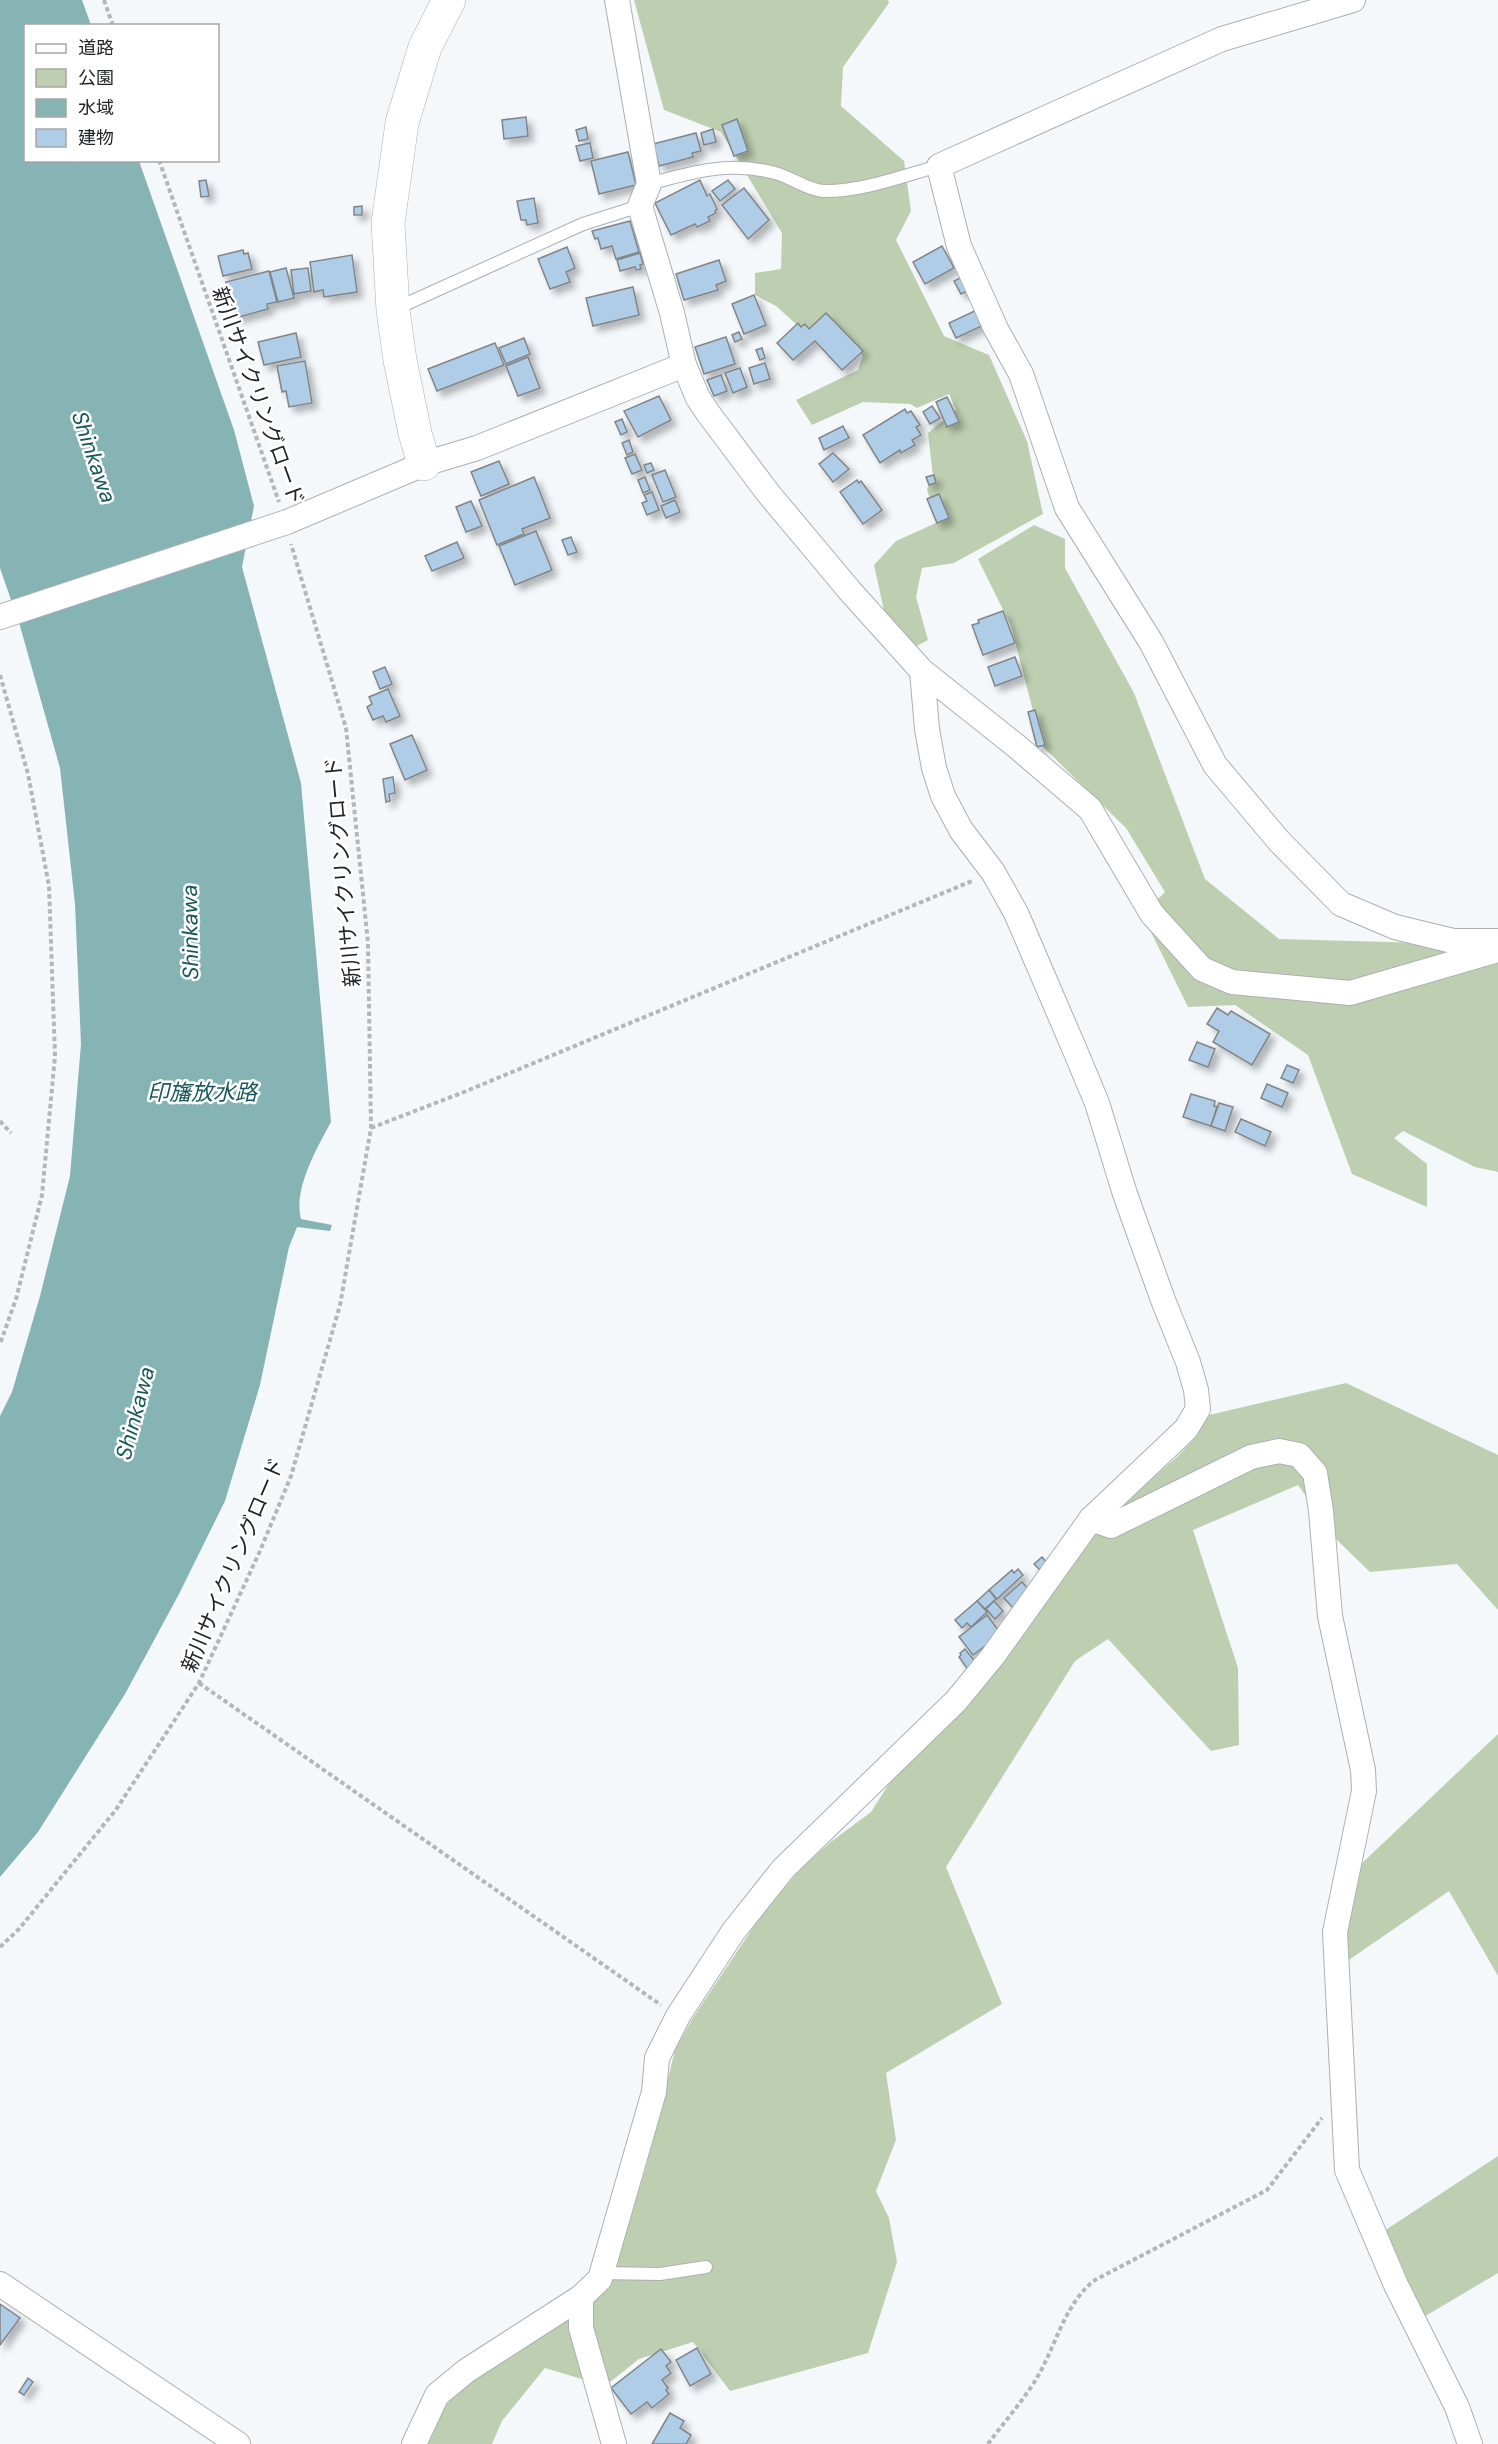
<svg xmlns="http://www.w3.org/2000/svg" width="1498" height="2444" font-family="'DM Sans','Noto Sans JP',sans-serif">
  <defs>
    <filter id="shadow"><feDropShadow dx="5.5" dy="5.5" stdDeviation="3" flood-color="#0004"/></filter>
  </defs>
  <rect width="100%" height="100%" fill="#f4f8fb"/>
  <g fill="#becfb1">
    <path d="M 634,0 L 888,0 L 889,3 L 843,67 L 841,106 L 904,161 L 911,211 L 896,240 L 944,336 L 989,355 L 1027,441 L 1043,514 L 954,563 L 922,568 L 916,597 L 928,640 L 913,648 L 886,620 L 874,565 L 896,541 L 936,523 L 927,489 L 933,477 L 928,433 L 956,410 L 949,394 L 917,408 L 910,404 L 863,402 L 812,425 L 796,400 L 858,370 L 863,356 L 829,316 L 806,333 L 776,306 L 755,295 L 755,273 L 781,269 L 782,233 L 721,132 L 664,110 Z"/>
    <path d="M 1034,525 L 1065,539 L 1065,568 L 1134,693 L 1205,879 L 1279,939 L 1498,945 L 1498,1172 L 1475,1167 L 1403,1131 L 1394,1138 L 1427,1164 L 1427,1207 L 1352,1174 L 1308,1055 L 1235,1005 L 1188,1007 L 1142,914 L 1165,892 L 1126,828 L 1042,746 L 1011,626 L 978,559 Z"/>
    <path d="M 1346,1383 L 1498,1455 L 1498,1610 L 1457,1564 L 1370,1572 L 1337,1540 L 1298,1485 L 1193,1530 L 1238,1668 L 1239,1745 L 1211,1751 L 1108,1639 L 1075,1661 L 946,1867 L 1002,2004 L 886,2073 L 896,2140 L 876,2191 L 889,2218 L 897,2262 L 868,2353 L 730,2391 L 693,2342 L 639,2359 L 605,2386 L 545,2368 L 502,2421 L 492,2444 L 427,2444 L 443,2409 L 461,2387 L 611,2282 L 646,2167 L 675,2050 L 691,2021 L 762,1914 L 802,1867 L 832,1841 L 871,1812 L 892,1779 L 1069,1562 L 1114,1512 L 1178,1456 L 1193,1440 L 1209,1415 Z"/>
    <path d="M 1498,1734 L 1498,1976 L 1449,1891 L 1346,1962 L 1344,1934 L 1359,1866 Z"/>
    <path d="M 1498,2156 L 1498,2273 L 1422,2318 L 1381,2233 Z"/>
  </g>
  <path fill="#86b3b4" d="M 0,0 L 82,0 L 91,25 L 26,26 L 26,160 L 139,161 L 234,430 L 254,506 L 242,567 L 301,783 L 331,1122 C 317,1148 293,1189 301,1219 L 332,1225 L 330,1231 L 297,1227 L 289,1247 L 260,1385 L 225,1501 L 179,1594 L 125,1694 L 38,1832 L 0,1877 L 0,1416 L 12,1392 L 40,1296 L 70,1176 L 81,1044 L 75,904 L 60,768 L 20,626 L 0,568 Z"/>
  <g fill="#b0cde7" stroke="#818588" stroke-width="1.5" filter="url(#shadow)">
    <path d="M 526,117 L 528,136 L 504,139 L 502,120 Z"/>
    <path d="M 737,119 L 748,151 L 734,156 L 722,125 Z"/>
    <path d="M 586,127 L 588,139 L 579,141 L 576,130 Z"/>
    <path d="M 713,129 L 716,142 L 704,145 L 701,133 Z"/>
    <path d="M 696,133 L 701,151 L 692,153 L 693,157 L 659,166 L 653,144 Z"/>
    <path d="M 590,143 L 593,158 L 580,161 L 576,146 Z"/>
    <path d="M 628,152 L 636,185 L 599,194 L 591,161 Z"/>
    <path d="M 206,180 L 209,196 L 201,197 L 199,181 Z"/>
    <path d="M 700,180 L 707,196 L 710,194 L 717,209 L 715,211 L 716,213 L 708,217 L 710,221 L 697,227 L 695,224 L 671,235 L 655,203 Z"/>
    <path d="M 728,180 L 735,189 L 720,201 L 712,191 Z"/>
    <path d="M 744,188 L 769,220 L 748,239 L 722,205 Z"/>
    <path d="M 534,198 L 538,223 L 527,225 L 526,220 L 521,220 L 517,201 Z"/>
    <path d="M 362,206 L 362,215 L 354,215 L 354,207 Z"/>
    <path d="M 630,221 L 639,252 L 616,259 L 612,246 L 601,249 L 598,238 L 595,239 L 592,231 Z"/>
    <path d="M 942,246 L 954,268 L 925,284 L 913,262 Z"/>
    <path d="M 567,247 L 575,268 L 566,272 L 570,282 L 550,289 L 538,259 Z"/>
    <path d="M 243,250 L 244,254 L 248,253 L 252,269 L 223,276 L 218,256 Z"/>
    <path d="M 640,253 L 643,264 L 640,265 L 641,269 L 636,270 L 635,267 L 620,271 L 617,260 Z"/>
    <path d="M 352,255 L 357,292 L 324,297 L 323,290 L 314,292 L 310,262 Z"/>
    <path d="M 719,260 L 726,281 L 716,285 L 718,290 L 684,300 L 676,274 Z"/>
    <path d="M 286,268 L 294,298 L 278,302 L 270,272 Z"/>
    <path d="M 308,268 L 311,291 L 294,294 L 291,270 Z"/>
    <path d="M 269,271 L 277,302 L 267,304 L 268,309 L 235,318 L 226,282 Z"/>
    <path d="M 962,277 L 969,290 L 961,294 L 954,281 Z"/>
    <path d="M 633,287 L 639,315 L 593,326 L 586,298 Z"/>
    <path d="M 754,295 L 766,325 L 744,334 L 732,304 Z"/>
    <path d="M 981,308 L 988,323 L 956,338 L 949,323 Z"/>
    <path d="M 826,313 L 863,351 L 842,370 L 815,341 L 793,360 L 777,343 L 798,323 L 801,327 L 805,324 L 809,329 Z"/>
    <path d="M 739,332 L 742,339 L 735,342 L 732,335 Z"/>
    <path d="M 296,333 L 301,357 L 264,365 L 258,342 Z"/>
    <path d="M 726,337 L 735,364 L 704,374 L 695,347 Z"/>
    <path d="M 524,338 L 530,354 L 506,364 L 499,348 Z"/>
    <path d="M 495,343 L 504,365 L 437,391 L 428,369 Z"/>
    <path d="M 762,348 L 765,358 L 760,360 L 756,350 Z"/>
    <path d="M 528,357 L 540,388 L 518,396 L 506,366 Z"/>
    <path d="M 305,361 L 312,403 L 289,407 L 286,391 L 282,392 L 277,366 Z"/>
    <path d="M 765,363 L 770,379 L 754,384 L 749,368 Z"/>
    <path d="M 740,368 L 747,387 L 733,393 L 725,373 Z"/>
    <path d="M 721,375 L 727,391 L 714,396 L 707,380 Z"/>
    <path d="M 659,396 L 671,420 L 638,437 L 624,411 Z"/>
    <path d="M 947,397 L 959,422 L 947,427 L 936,402 Z"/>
    <path d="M 932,406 L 940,418 L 930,424 L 923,412 Z"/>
    <path d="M 905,409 L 907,413 L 911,411 L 920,425 L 916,427 L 921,435 L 912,440 L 915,445 L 901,453 L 900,450 L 880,463 L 863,435 Z"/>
    <path d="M 622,419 L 627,432 L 621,435 L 615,422 Z"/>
    <path d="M 843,426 L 849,438 L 824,450 L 819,438 Z"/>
    <path d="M 629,440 L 633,452 L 627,455 L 622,443 Z"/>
    <path d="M 833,453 L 849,469 L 833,482 L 819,464 Z"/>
    <path d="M 635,454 L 642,470 L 632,474 L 625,458 Z"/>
    <path d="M 499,461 L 509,484 L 481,496 L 471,472 Z"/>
    <path d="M 651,463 L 654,470 L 647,473 L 644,465 Z"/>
    <path d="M 665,470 L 676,497 L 663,502 L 652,475 Z"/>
    <path d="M 934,475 L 936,483 L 929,485 L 926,477 Z"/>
    <path d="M 534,477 L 550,518 L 522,529 L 524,534 L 497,545 L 479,500 Z"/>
    <path d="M 645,477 L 650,490 L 643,493 L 638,480 Z"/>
    <path d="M 857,480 L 859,483 L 861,481 L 882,510 L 863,524 L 840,492 Z"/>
    <path d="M 652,492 L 659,510 L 647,515 L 642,503 L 647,501 L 644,495 Z"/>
    <path d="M 939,494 L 949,518 L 937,523 L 927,499 Z"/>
    <path d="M 675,500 L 680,512 L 666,518 L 661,506 Z"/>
    <path d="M 471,501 L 482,526 L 466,532 L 456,507 Z"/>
    <path d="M 536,531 L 552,570 L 515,585 L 499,546 Z"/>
    <path d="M 571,537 L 577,552 L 568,555 L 562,540 Z"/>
    <path d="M 457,542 L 464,558 L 432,571 L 425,556 Z"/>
    <path d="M 1003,611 L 1015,643 L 983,655 L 972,625 L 979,623 L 978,620 Z"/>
    <path d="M 1015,657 L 1022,676 L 995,686 L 988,667 Z"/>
    <path d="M 385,667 L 392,684 L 380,689 L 373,672 Z"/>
    <path d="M 388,689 L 400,716 L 386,722 L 383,716 L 373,720 L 367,707 L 372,704 L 369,697 Z"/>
    <path d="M 1035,710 L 1045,745 L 1037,747 L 1028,712 Z"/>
    <path d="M 412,735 L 427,770 L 405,780 L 390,744 Z"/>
    <path d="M 393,777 L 395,793 L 389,794 L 390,801 L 386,802 L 383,779 Z"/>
    <path d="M 1217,1008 L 1228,1015 L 1231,1011 L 1270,1034 L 1252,1065 L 1213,1042 L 1219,1031 L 1207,1024 Z"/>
    <path d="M 1197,1042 L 1215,1049 L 1208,1067 L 1189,1060 Z"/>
    <path d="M 1287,1065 L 1299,1070 L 1293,1083 L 1281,1078 Z"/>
    <path d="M 1267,1084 L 1288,1093 L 1282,1107 L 1261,1098 Z"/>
    <path d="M 1191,1094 L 1215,1101 L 1214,1106 L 1217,1107 L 1211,1126 L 1183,1117 Z"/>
    <path d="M 1219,1103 L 1233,1107 L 1225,1131 L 1211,1126 Z"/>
    <path d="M 1241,1119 L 1271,1132 L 1265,1146 L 1235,1132 Z"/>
    <path d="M 1042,1557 L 1051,1567 L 1044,1574 L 1034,1564 Z"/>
    <path d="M 1018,1569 L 1023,1575 L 997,1599 L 989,1590 L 1012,1570 L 1014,1573 Z"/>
    <path d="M 1022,1582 L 1032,1593 L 1014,1609 L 1004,1598 Z"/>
    <path d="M 989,1590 L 996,1599 L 985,1609 L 977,1601 Z"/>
    <path d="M 977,1601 L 987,1612 L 971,1627 L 967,1623 L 962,1628 L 955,1620 Z"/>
    <path d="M 994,1601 L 1003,1611 L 995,1619 L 986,1609 Z"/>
    <path d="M 987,1615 L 1001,1634 L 973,1655 L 959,1637 Z"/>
    <path d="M 965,1649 L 977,1664 L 969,1671 L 959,1657 L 961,1655 L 960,1653 Z"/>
    <path d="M 0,2304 L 20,2318 L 0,2345 Z"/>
    <path d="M 697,2348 L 711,2374 L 690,2386 L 676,2360 Z"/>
    <path d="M 661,2349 L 671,2362 L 666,2366 L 671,2373 L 662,2380 L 668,2388 L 666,2390 L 669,2394 L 652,2408 L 647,2402 L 631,2414 L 611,2388 Z"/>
    <path d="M 28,2378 L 33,2382 L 24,2395 L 19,2392 Z"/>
    <path d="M 670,2413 L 684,2421 L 680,2428 L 691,2435 L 686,2444 L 652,2444 Z"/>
  </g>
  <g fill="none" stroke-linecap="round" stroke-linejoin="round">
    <g stroke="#acafb3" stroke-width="14">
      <g id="lane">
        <path d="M 649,184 C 692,172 730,161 775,173 C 791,177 807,190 823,191 C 861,192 902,176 939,166"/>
        <path d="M 395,309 L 583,224 L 640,206"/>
        <path d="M 602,2273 L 660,2274 L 706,2267"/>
      </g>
    </g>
    <g stroke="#acafb3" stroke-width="26">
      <g id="street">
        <path d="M 617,0 L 649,184 L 640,206 L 672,313 L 684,365"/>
        <path d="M 1353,0 L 1222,39 L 939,166 L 959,246 L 996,329 L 1021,374 L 1067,508 L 1151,642 L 1215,765 L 1279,841 L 1341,904 L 1395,927 L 1453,941 L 1498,941"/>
        <path d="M 0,617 L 287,522 L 424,464 L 477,448 L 684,365 L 698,398 L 708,413 L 768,493 L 850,591 L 922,671 L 1015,745 L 1090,809 L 1152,914 L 1202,969 L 1232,982 L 1350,993 L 1498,950"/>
        <path d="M 1091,1519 L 1111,1526 L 1251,1457 L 1279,1451 L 1299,1455 L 1315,1473 L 1321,1511 L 1330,1616 L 1363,1770 L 1364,1791 L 1335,1932 L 1347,2170 L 1396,2285 L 1457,2407 L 1470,2444"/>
        <path d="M 0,2284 L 238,2444"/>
        <path d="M 581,2297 L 581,2328 L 614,2444"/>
        <path d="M 414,2444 L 437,2395 L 466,2371 L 581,2297 L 600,2279 L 654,2092 L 657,2058 L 678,2016 L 733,1932 L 783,1869 L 956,1701 L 993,1656 L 1091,1519 L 1186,1429 L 1198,1409 L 1196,1390 L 1188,1362 L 1163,1300 L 1125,1194 L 1097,1103 L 1074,1048 L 1016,913 L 993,872 L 961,830 L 943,796 L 934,768 L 927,729 L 922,671"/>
      </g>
    </g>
    <g stroke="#acafb3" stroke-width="34">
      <path id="secondary" d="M 424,464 L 415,433 L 400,360 L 393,310 L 388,223 L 402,123 L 425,47 L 449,0"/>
    </g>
    <g stroke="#b4b7b9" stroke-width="4" stroke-dasharray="4.5 3" stroke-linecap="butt">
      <path d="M 104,0 L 113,26"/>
      <path d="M 159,160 L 279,502"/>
      <path d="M 0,675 L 28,774 L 49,886 L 55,1056 L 42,1195 L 16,1299 L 0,1344"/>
      <path d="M 0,1121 L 11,1133"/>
      <path d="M 371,1128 L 464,1092 L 972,881"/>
      <path d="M 199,1683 L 661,2005"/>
      <path d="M 0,1947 L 19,1929 L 115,1811 L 199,1683 L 260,1551 L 291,1476 L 340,1305 L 371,1128 L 368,943 L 346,728 L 291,544"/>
      <path d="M 988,2444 C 1004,2422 1024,2400 1038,2376 C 1056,2345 1065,2303 1095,2280 L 1267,2190 L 1322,2118"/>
    </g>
    <use href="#lane" stroke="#fff" stroke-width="12"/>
    <use href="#street" stroke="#fff" stroke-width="24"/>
    <use href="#secondary" stroke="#fff" stroke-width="33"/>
  </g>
  <g text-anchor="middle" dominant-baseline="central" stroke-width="5" stroke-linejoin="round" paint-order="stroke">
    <g font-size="21" fill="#232426" stroke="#fff">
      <text transform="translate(258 396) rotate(70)">新川サイクリングロード</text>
      <text transform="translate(343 872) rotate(-95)">新川サイクリングロード</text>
      <text transform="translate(233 1565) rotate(-67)">新川サイクリングロード</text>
    </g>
    <g font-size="22" font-style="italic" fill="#18585a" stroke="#fff">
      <text transform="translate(94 457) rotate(71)">Shinkawa</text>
      <text transform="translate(190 932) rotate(-91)">Shinkawa</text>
      <text x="202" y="1092">印旛放水路</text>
      <text transform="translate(135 1413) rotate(-75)">Shinkawa</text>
    </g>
  </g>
  <rect x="24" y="24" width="195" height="138" fill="#ffffff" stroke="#a7a7a8" stroke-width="1.5"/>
  <rect x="36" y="44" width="30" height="9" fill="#ffffff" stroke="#a7a7a8" stroke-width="1.5"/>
  <text x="78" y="54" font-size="18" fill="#232426">道路</text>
  <rect x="36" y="69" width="30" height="18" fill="#becfb1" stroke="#a7a7a8" stroke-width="1.5"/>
  <text x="78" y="84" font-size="18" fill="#232426">公園</text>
  <rect x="36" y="99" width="30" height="18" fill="#86b3b4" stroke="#a7a7a8" stroke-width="1.5"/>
  <text x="78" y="114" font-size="18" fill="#232426">水域</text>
  <rect x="36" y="129" width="30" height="18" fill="#b0cde7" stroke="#a7a7a8" stroke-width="1.5"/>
  <text x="78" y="144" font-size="18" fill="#232426">建物</text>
</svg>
